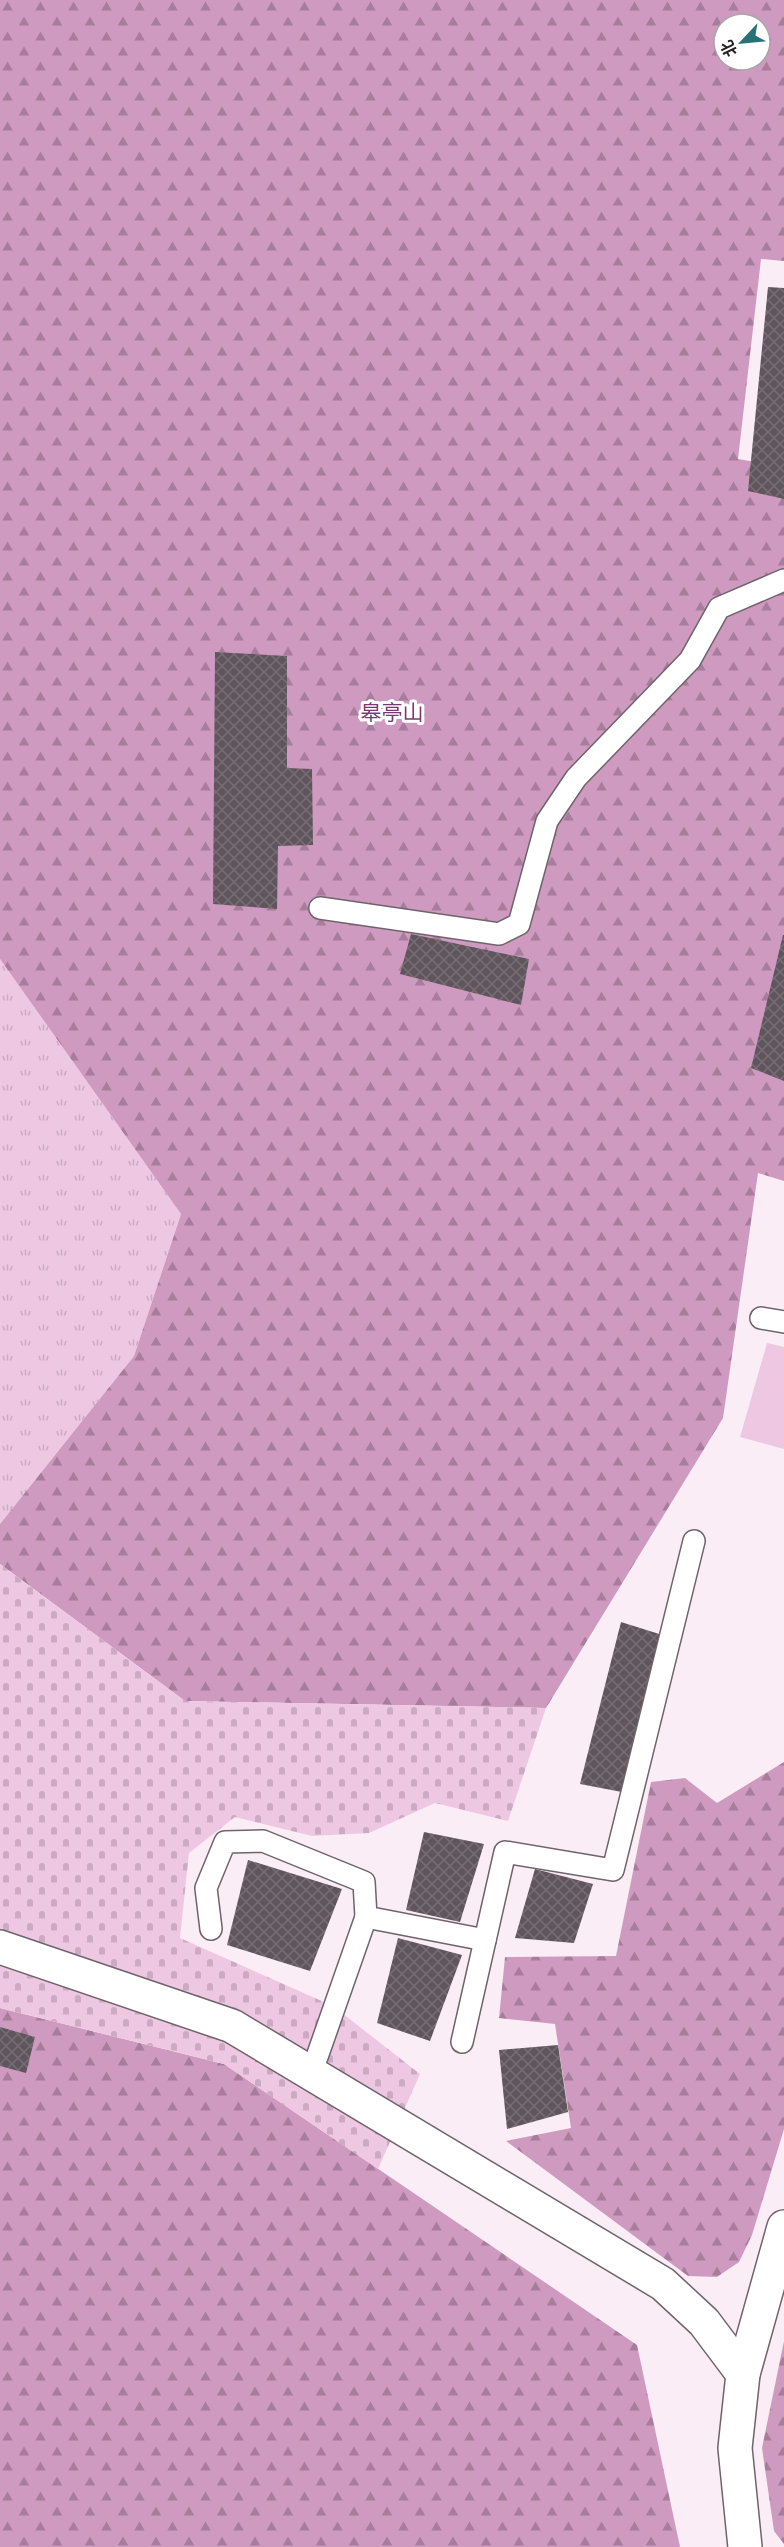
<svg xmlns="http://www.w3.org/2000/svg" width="784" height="2547" font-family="'DM Sans','Noto Sans SC',sans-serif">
  <defs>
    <pattern id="grass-tufts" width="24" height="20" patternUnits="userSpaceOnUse" patternTransform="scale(1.5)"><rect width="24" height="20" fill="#eec8e2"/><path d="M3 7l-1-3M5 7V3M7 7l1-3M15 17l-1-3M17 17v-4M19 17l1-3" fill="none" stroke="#ccabc2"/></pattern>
    <pattern id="forest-firs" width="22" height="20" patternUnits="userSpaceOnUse" patternTransform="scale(1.5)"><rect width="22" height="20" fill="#cf9abf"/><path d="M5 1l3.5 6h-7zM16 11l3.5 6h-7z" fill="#a87d9b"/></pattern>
    <pattern id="cemetery-stones" width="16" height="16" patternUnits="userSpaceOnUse" patternTransform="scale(1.5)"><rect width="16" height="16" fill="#eec8e2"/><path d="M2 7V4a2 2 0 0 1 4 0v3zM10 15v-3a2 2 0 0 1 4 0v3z" fill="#ccabc2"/></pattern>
    <pattern id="building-cross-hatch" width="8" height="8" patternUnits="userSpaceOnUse" patternTransform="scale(1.5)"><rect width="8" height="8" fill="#60555c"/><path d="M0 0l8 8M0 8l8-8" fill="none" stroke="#776e74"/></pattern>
  </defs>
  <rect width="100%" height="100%" fill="#fbedf6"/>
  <path fill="url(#grass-tufts)" d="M 0,959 L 181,1214 L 134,1356 L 0,1524 Z"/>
  <g fill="url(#forest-firs)" fill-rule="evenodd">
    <path d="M 0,0 L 784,0 L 784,261 L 761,259 L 738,459 L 784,467 L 784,1181 L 758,1173 L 723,1418 L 546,1708 L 185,1701 L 0,1564 L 0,1524 L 134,1356 L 181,1214 L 0,959 ZM 724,24 L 760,24 L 760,60 L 724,60 Z"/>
    <path d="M 784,1762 L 784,2129 L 752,2235 L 739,2262 L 717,2277 L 688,2276 L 506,2141 L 571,2128 L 555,2024 L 499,2018 L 505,1957 L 616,1956 L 651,1782 L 685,1778 L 717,1803 Z"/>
    <path d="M 0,2008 L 224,2064 L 637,2345 L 680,2547 L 0,2547 Z"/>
    <path d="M 784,2341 L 784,2544 L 774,2531 L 762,2448 Z"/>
  </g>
  <path fill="url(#cemetery-stones)" d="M 0,1564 L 185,1701 L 546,1708 L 508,1821 L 435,1803 L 369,1833 L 312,1836 L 235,1817 L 189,1853 L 180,1938 L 333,2006 L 420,2074 L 378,2169 L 224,2064 L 0,2008 Z"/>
  <path fill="#eec8e2" d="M 767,1343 L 784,1347 L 784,1449 L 740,1437 Z"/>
  <g fill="url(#building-cross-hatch)">
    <path d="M 768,287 L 784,288 L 784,499 L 748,491 Z"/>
    <path d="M 215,652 L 287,656 L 287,768 L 312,769 L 313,845 L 278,846 L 277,909 L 213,904 Z"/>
    <path d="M 411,934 L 529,959 L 521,1005 L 400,974 Z"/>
    <path d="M 783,935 L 784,935 L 784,1081 L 751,1068 Z"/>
    <path d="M 621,1622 L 672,1638 L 627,1793 L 580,1784 Z"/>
    <path d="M 424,1832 L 484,1844 L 460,1922 L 406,1910 Z"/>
    <path d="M 248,1860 L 342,1889 L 310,1971 L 227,1945 Z"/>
    <path d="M 535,1869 L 593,1884 L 574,1943 L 515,1938 Z"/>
    <path d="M 398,1938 L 462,1955 L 430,2041 L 377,2023 Z"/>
    <path d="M 0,2027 L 35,2037 L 26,2073 L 0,2066 Z"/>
    <path d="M 558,2045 L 568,2112 L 507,2129 L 499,2050 Z"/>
  </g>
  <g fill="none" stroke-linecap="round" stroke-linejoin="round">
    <g stroke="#6f646c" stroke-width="24">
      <g id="lane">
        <path d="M 320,908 L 499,934 L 519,924 L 547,821 L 576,778 L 690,660 L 719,608 L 784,580"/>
        <path d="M 761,1318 L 784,1322"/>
        <path d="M 211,1929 L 206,1888 L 225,1842 L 263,1841 L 364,1882 L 366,1917 L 485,1940"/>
        <path d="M 462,2042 L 505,1852 L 613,1870 L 694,1541"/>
        <path d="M 311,2074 L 366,1917"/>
      </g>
    </g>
    <g stroke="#6f646c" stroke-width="36">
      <g id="street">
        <path d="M 0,1947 L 232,2026 L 663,2284 L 704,2322 L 743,2374"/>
        <path d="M 745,2547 L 735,2448 L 743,2374 L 784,2227"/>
      </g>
    </g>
    <use href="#lane" stroke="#fff" stroke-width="21"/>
    <use href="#street" stroke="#fff" stroke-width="33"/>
  </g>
  <g text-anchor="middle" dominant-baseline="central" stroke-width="6" stroke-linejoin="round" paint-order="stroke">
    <g font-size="21" fill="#7b3a6b" stroke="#fff">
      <text x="392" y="713">皋亭山</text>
    </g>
  </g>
  <g transform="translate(742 42) rotate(244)"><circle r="28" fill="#ffffff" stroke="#a7a5a6" stroke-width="1.5"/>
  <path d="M0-4.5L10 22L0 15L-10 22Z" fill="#287277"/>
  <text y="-9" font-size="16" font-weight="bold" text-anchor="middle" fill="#221d20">北</text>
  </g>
</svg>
